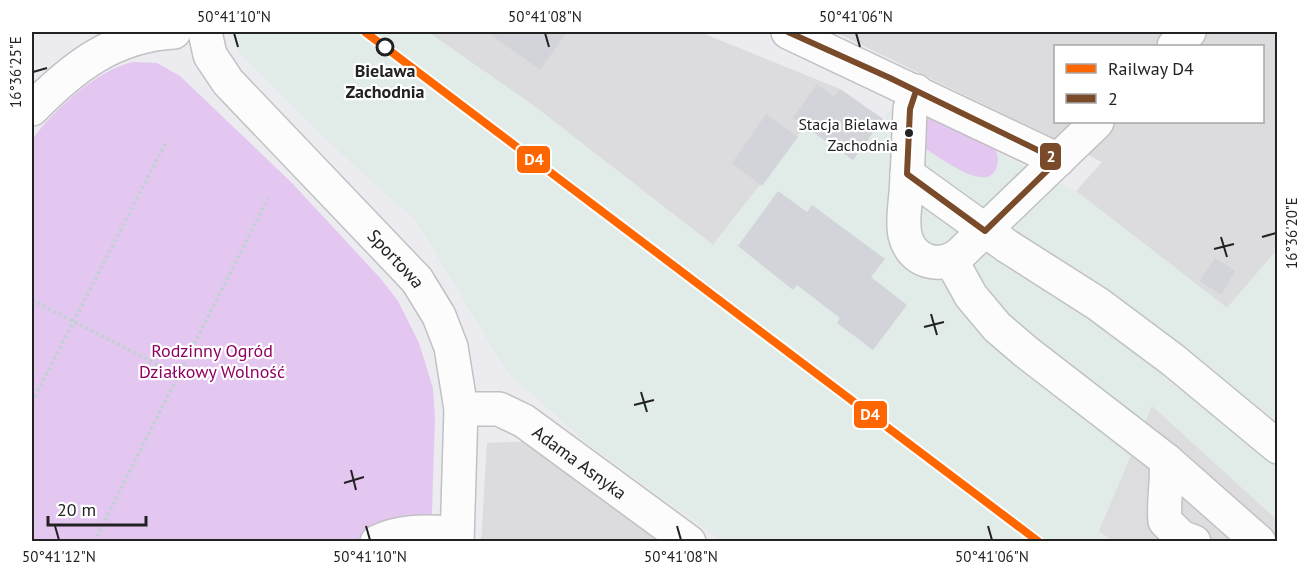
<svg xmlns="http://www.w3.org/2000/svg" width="1309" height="573" font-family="'PT Sans',sans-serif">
  <rect width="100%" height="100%" fill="#ebebf0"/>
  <g fill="#dcdcdf" fill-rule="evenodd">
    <path d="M 428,32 L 700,32 L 840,89 L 883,119 L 853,160 L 805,127 L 713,245 L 534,106 Z"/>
    <path d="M 835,32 L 1277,32 L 1277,250 L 1227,308 L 1076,191 L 1102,162 ZM 1056,46 L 1262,46 L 1262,122 L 1056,122 Z"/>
    <path d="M 537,441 L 670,542 L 481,542 L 487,443 Z"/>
  </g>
  <path fill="#e1ece8" d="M 231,32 L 428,32 L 534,106 L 713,245 L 806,127 L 853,160 L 896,103 L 1076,191 L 1227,308 L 1277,250 L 1277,541 L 722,541 L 588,444 L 507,372 L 417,222 L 322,136 L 240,54 Z"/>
  <g fill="#e4c7f1">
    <path d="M 133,62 L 157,63 L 180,76 L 292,183 L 381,279 L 398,301 L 419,343 L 433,388 L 435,418 L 431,541 L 32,542 L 32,140 C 53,110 97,70 133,62 Z"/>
    <path d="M 920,110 C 934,117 987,140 994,148 C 998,153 999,159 997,166 C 989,196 942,158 927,150 L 924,146 Z"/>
  </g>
  <path fill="#dddddf" d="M 1152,406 L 1277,520 L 1277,541 L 1112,541 L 1099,531 Z"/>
  <g fill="#d3d4d9">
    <path d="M 487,32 L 567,32 L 540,70 Z"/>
    <path d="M 817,84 L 834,97 L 840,89 L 883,119 L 853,160 L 793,118 Z"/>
    <path d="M 766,114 L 798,137 L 762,186 L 732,163 Z"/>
    <path d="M 778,191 L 807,212 L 812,205 L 885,259 L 871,277 L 907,305 L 873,350 L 837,323 L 840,318 L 797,285 L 793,290 L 738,246 Z"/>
    <path d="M 1215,258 L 1235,271 L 1221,295 L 1200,281 Z"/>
  </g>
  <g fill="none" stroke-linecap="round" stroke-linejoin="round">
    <g stroke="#c1c1c3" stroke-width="36">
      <g id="minor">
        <path id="s1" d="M 205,32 L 210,55 L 228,82 L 417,280 L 439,316 L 451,347 L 461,409 L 457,542"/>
        <path d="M 788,32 L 1058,160"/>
        <path d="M 1174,46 L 1189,32"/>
        <path d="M 916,91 L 910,109 C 909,136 908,165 906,193 C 905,206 902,222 905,235 C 911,262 940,270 960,254 L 1097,122"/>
        <path d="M 32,109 C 72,68 114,35 174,32"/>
        <path d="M 907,174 L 1007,246 L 1098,304 L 1173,360 L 1278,447"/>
        <path d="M 951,260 L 971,296 L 997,327 L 1025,351 L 1166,460 L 1259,542"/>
        <path id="s2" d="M 461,409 L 499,409 L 524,421 L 689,542"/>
        <path d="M 1166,460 C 1168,481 1163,500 1165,521 L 1181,537 L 1194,542"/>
        <path d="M 377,542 C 402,529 429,532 457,533"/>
      </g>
    </g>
    <g stroke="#c5cfd6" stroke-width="4" stroke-dasharray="3 3" stroke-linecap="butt">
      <path d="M 32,300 L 178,375"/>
      <path d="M 32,402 L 166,142"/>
      <path d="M 94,542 L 268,198"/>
    </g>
    <use href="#minor" stroke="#fcfcfd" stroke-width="33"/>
    <g stroke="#fff" stroke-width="10">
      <path id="bus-1" d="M 788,32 L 890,78 L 1058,160 L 985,231 L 907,174 L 910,109 L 916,91"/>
    </g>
    <use href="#bus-1" stroke="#7a4b2a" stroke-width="6"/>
    <g stroke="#fff" stroke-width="12">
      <path id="rail-1" d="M 365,32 L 1039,542"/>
    </g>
    <use href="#rail-1" stroke="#f60" stroke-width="8"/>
  </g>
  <path fill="none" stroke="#222" stroke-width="2" d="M 234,33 L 238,47M 545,33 L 549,47M 856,33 L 860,47M 33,72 L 47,68M 1221,237 L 1227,257M 1262,237 L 1276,233M 1214,249 L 1234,244M 931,314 L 937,335M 924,327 L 944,322M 641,392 L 647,412M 634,405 L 654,400M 351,470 L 356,490M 344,483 L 364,477M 55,526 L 59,540M 366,526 L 370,540M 677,526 L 681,540M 988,526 L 992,540"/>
  <circle fill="#fff" stroke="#222" stroke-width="3" cx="385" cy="47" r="8"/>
  <circle fill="#222" stroke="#fff" stroke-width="2" cx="909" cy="133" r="5"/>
  <g text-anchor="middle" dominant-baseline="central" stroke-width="4.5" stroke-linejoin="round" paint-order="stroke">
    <g font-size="16" fill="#222" stroke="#fff" text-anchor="end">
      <text x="898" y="124">Stacja Bielawa<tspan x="898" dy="21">Zachodnia</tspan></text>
    </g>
    <g font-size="18" font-weight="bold" fill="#222" stroke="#fff">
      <text x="385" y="70">Bielawa<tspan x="385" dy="21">Zachodnia</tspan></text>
    </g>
    <g font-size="18" fill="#222" stroke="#fff">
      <text stroke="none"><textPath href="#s1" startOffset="300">Sportowa</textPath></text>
      <text stroke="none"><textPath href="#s2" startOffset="135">Adama Asnyka</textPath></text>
    </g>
    <g font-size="18" fill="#8f0162" stroke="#fff">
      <text x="212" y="350">Rodzinny Ogród<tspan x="212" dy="21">Działkowy Wolność</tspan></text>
    </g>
  </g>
  <g stroke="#fff" stroke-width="2">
    <rect x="1039" y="142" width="23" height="29" rx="6" fill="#7a4b2a"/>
    <rect x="516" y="145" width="35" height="29" rx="6" fill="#f60"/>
    <rect x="853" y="400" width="35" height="29" rx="6" fill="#f60"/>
  </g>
  <g font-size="16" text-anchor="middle" font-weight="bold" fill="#fff">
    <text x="1051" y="162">2</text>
    <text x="534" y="165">D4</text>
    <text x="870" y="420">D4</text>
  </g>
  <rect width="1309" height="573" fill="none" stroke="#ffffff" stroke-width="66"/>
  <rect x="1054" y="45" width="210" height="78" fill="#ffffff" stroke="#a7a7a7" stroke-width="1.5"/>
  <rect x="1066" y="64" width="30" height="9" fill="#ff6600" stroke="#a7a7a7" stroke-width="1.5"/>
  <text x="1108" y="75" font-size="18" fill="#222222">Railway D4</text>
  <rect x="1066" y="94" width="30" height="9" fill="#7a4b2a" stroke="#a7a7a7" stroke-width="1.5"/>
  <text x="1108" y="105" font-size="18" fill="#222222">2</text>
  <path d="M48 516v9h98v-9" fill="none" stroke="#222222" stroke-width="3"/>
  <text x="57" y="516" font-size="18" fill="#222222" stroke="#ffffff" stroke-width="4.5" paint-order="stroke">20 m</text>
  <rect x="33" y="33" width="1243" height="507" fill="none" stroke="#222" stroke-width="2"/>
  <g font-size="15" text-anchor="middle" fill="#222">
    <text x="234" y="22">50°41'10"N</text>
    <text x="545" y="22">50°41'08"N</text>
    <text x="856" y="22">50°41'06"N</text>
    <text transform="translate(16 72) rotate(-90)" y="5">16°36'25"E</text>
    <text transform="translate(1292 233) rotate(-90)" y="5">16°36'20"E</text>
    <text x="59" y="562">50°41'12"N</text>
    <text x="370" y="562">50°41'10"N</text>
    <text x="681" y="562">50°41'08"N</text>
    <text x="992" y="562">50°41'06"N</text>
  </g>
</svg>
